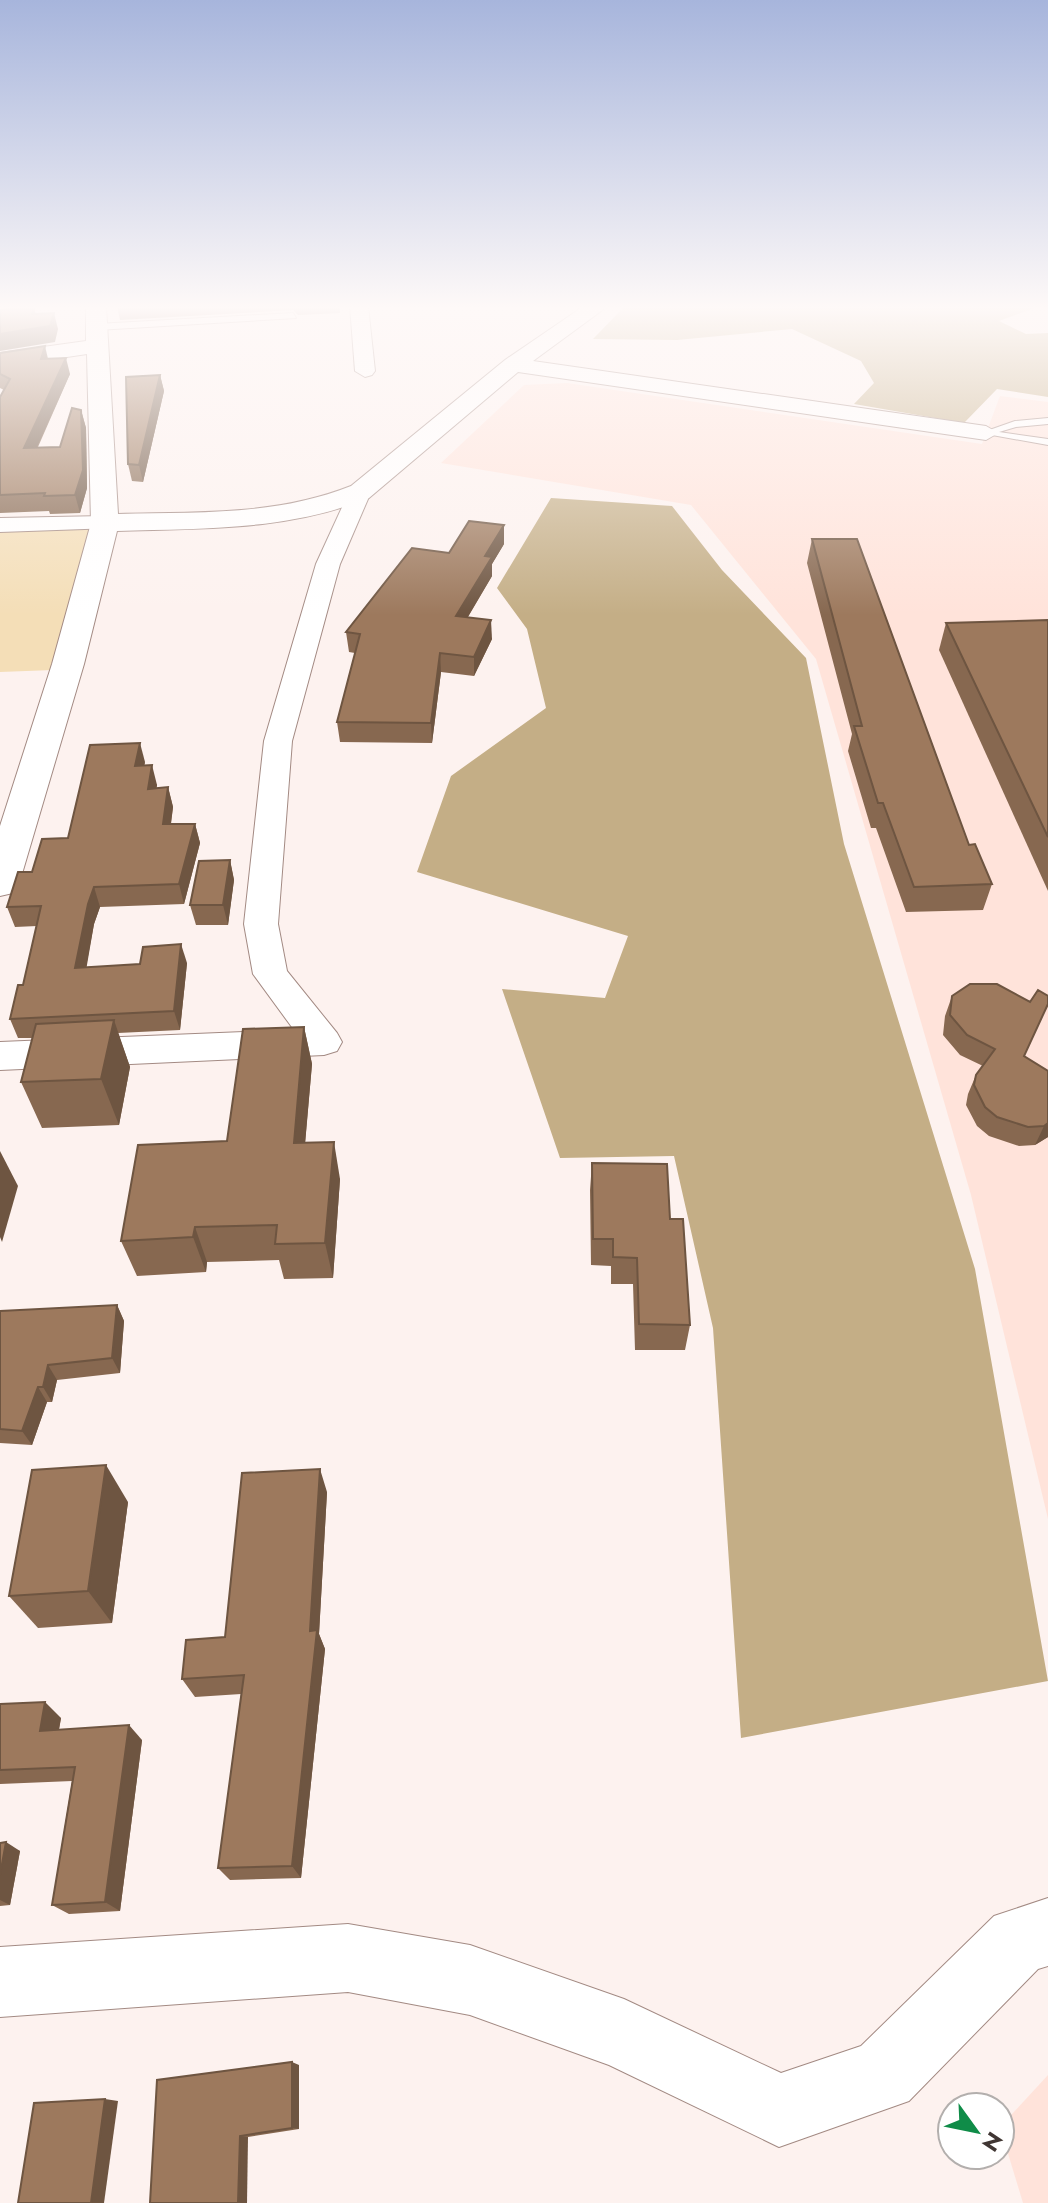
<svg xmlns="http://www.w3.org/2000/svg" width="1048" height="2203" font-family="Jost,sans-serif">
  <rect width="100%" height="100%" fill="#fdf2ef"/>
  <g fill="#ffe3da">
    <path d="M 567,383 L 982,444 L 1000,396 L 1048,402 L 1048,1519 L 971,1195 L 816,659 L 691,505 L 441,463 L 524,385 Z"/>
    <path d="M 1048,2075 L 1048,2203 L 1023,2203 L 1000,2127 Z"/>
  </g>
  <path fill="#f4deb7" d="M 90,529 L 53,670 L 0,672 L 0,532 Z"/>
  <g fill="#c4ae86">
    <path d="M 625,306 L 1040,306 L 999,321 L 1026,334 L 1048,333 L 1048,397 L 997,389 L 964,423 L 854,404 L 874,383 L 861,361 L 792,329 L 677,340 L 593,339 Z"/>
    <path d="M 551,498 L 672,506 L 722,570 L 806,658 L 844,844 L 975,1269 L 1048,1681 L 741,1738 L 713,1328 L 674,1156 L 560,1158 L 502,989 L 605,998 L 628,936 L 417,872 L 451,776 L 546,708 L 527,629 L 497,588 Z"/>
  </g>
  <g fill="none" stroke-linecap="round" stroke-linejoin="round">
    <g stroke="#a38a83" stroke-width="2">
      <g id="service">
        <path d="M 293,313 L 296,318 L 97,330 L 93,327 L 97,324 Z"/>
        <path d="M 1048,418 L 1048,424 L 1016,427 L 999,432 L 1048,439 L 1048,445 L 981,433 L 1015,421 Z"/>
      </g>
    </g>
    <g stroke="#a38a83" stroke-width="2">
      <g id="minor">
        <path d="M 350,306 L 368,306 L 375,371 L 372,375 L 365,377 L 355,371 Z"/>
        <path d="M 360,485 L 371,492 L 340,564 L 292,741 L 278,924 L 287,971 L 337,1033 L 342,1042 L 337,1051 L 324,1055 L 0,1070 L 0,1042 L 294,1030 L 253,974 L 244,924 L 264,741 L 316,564 L 349,492 Z"/>
        <path d="M 105,516 L 113,518 L 117,523 L 113,528 L 0,532 L 0,518 Z"/>
      </g>
    </g>
    <g stroke="#a38a83" stroke-width="2">
      <g id="tertiary">
        <path d="M 86,306 L 106,306 L 118,514 C 198,512 275,516 351,486 L 505,360 L 584,306 L 608,306 L 533,361 L 986,426 L 998,433 L 986,440 L 518,372 L 369,498 C 287,531 204,528 117,531 L 84,664 L 19,884 L 13,893 L 0,896 L 0,826 L 52,664 L 91,523 L 87,354 L 0,367 L 0,353 L 86,341 Z"/>
        <path d="M 1048,1898 L 1048,1966 L 1038,1969 L 909,2101 L 779,2147 L 609,2065 L 470,2015 L 348,1992 L 0,2017 L 0,1947 L 348,1924 L 470,1945 L 624,1999 L 781,2073 L 861,2046 L 994,1916 Z"/>
      </g>
    </g>
    <use href="#service" fill="#fff" fill-rule="evenodd"/>
    <use href="#minor" fill="#fff" fill-rule="evenodd"/>
    <use href="#tertiary" fill="#fff" fill-rule="evenodd"/>
  </g>
  <g fill="#876850">
    <path d="M 117,306 L 340,306 L 340,313 L 298,315 L 293,310 L 120,320 Z"/>
    <path d="M 0,353 L 48,359 L 70,374 L 38,447 L 60,447 L 81,410 L 86,428 L 87,488 L 80,513 L 50,514 L 49,511 L 0,513 L 0,397 L 4,390 L 0,388 Z"/>
    <path d="M 160,375 L 164,391 L 143,482 L 132,481 L 128,464 Z"/>
    <path d="M 812,539 L 969,845 L 992,884 L 983,910 L 906,912 L 876,828 L 871,828 L 848,751 L 852,734 L 807,563 Z"/>
    <path d="M 504,544 L 492,564 L 492,576 L 468,617 L 492,639 L 474,676 L 441,672 L 432,743 L 340,742 L 337,722 L 355,653 L 349,652 L 346,632 L 449,553 Z"/>
    <path d="M 1048,620 L 1048,891 L 939,650 L 946,623 Z"/>
    <path d="M 145,762 L 144,766 L 157,785 L 156,788 L 168,787 L 173,807 L 171,824 L 195,824 L 200,843 L 184,904 L 100,907 L 94,924 L 86,967 L 187,963 L 180,1030 L 118,1033 L 130,1067 L 119,1125 L 42,1128 L 21,1082 L 33,1038 L 18,1038 L 10,1019 L 23,985 L 37,926 L 15,927 L 7,907 L 32,872 Z"/>
    <path d="M 230,860 L 234,880 L 228,925 L 196,925 L 190,905 Z"/>
    <path d="M 952,996 L 1024,1056 L 1048,1071 L 1048,1137 L 1035,1145 L 1019,1146 L 989,1136 L 977,1126 L 966,1105 L 968,1094 L 976,1075 L 983,1066 L 960,1055 L 943,1035 L 945,1016 Z"/>
    <path d="M 304,1027 L 312,1064 L 305,1143 L 340,1179 L 333,1278 L 284,1279 L 279,1260 L 207,1262 L 206,1272 L 137,1276 L 121,1241 L 227,1141 Z"/>
    <path d="M 592,1163 L 670,1219 L 690,1325 L 685,1350 L 635,1350 L 633,1284 L 611,1284 L 611,1266 L 591,1265 L 590,1190 Z"/>
    <path d="M 117,1305 L 124,1321 L 120,1373 L 57,1380 L 52,1402 L 47,1402 L 32,1445 L 0,1443 L 0,1311 Z"/>
    <path d="M 327,1492 L 319,1634 L 325,1649 L 301,1878 L 230,1880 L 218,1868 L 241,1694 L 195,1697 L 182,1679 L 225,1637 Z"/>
    <path d="M 128,1502 L 112,1623 L 38,1628 L 9,1596 Z"/>
    <path d="M 0,1704 L 61,1718 L 59,1730 L 142,1740 L 120,1911 L 69,1914 L 52,1905 L 72,1781 L 0,1784 Z"/>
    <path d="M 0,1843 L 20,1851 L 10,1905 L 0,1906 Z"/>
    <path d="M 299,2065 L 299,2129 L 248,2137 L 150,2203 Z"/>
  </g>
  <g fill="#6e5541">
    <path d="M 34,308 L 39,324 L 54,313 L 58,329 L 55,342 L 0,351 L 0,334 L 32,314 Z"/>
    <path d="M 45,346 L 49,363 L 41,359 Z"/>
    <path d="M 66,358 L 70,374 L 29,465 L 24,448 Z"/>
    <path d="M 160,375 L 164,391 L 143,482 L 139,465 Z"/>
    <path d="M 81,410 L 86,428 L 87,488 L 80,513 L 75,495 Z"/>
    <path d="M 504,525 L 504,544 L 492,564 L 492,576 L 457,635 L 456,616 L 485,556 Z"/>
    <path d="M 491,620 L 492,639 L 474,676 L 474,657 Z"/>
    <path d="M 440,653 L 441,672 L 432,743 L 431,723 Z"/>
    <path d="M 140,743 L 145,762 L 140,786 L 135,766 Z"/>
    <path d="M 152,765 L 157,785 L 154,808 L 148,789 Z"/>
    <path d="M 168,787 L 173,807 L 168,844 L 163,824 Z"/>
    <path d="M 195,824 L 200,843 L 184,904 L 179,884 Z"/>
    <path d="M 230,860 L 234,880 L 228,925 L 223,905 Z"/>
    <path d="M 94,887 L 100,907 L 94,924 L 83,988 L 75,968 L 88,904 Z"/>
    <path d="M 181,944 L 187,963 L 180,1030 L 174,1011 Z"/>
    <path d="M 114,1020 L 130,1067 L 119,1125 L 101,1079 Z"/>
    <path d="M 304,1027 L 312,1064 L 302,1179 L 294,1143 Z"/>
    <path d="M 1048,1123 L 1048,1137 L 1035,1145 L 1044,1126 Z"/>
    <path d="M 334,1142 L 340,1179 L 333,1278 L 325,1243 Z"/>
    <path d="M 0,1151 L 18,1186 L 2,1242 L 0,1237 Z"/>
    <path d="M 195,1227 L 207,1262 L 206,1272 L 193,1237 Z"/>
    <path d="M 117,1305 L 124,1321 L 120,1373 L 112,1358 Z"/>
    <path d="M 48,1365 L 57,1380 L 52,1402 L 43,1387 Z"/>
    <path d="M 38,1387 L 47,1402 L 32,1445 L 22,1431 Z"/>
    <path d="M 106,1465 L 128,1502 L 112,1623 L 88,1591 Z"/>
    <path d="M 320,1469 L 327,1492 L 319,1634 L 325,1649 L 301,1878 L 292,1866 L 310,1631 Z"/>
    <path d="M 45,1702 L 61,1718 L 56,1745 L 40,1731 Z"/>
    <path d="M 129,1725 L 142,1740 L 120,1911 L 105,1902 Z"/>
    <path d="M 6,1842 L 20,1851 L 10,1905 L 0,1900 L 0,1875 Z"/>
    <path d="M 292,2062 L 299,2065 L 299,2129 L 292,2128 Z"/>
    <path d="M 105,2099 L 118,2101 L 104,2203 L 91,2203 Z"/>
    <path d="M 240,2136 L 248,2137 L 247,2203 L 238,2203 Z"/>
  </g>
  <g fill="#9d795d" stroke="#6e5541" stroke-width="2">
    <path d="M 34,308 L 32,314 L 54,313 L 50,326 L 0,334 L 0,310 Z"/>
    <path d="M 45,346 L 41,359 L 66,358 L 24,448 L 60,447 L 72,408 L 81,410 L 83,470 L 75,495 L 44,496 L 45,493 L 0,495 L 0,397 L 10,379 L 0,374 L 0,353 Z"/>
    <path d="M 160,375 L 139,465 L 128,464 L 126,377 Z"/>
    <path d="M 469,521 L 504,525 L 485,556 L 492,557 L 456,616 L 491,620 L 474,657 L 440,653 L 431,723 L 337,722 L 360,634 L 346,632 L 412,548 L 449,553 Z"/>
    <path d="M 812,539 L 857,539 L 969,845 L 975,844 L 992,884 L 914,887 L 883,803 L 878,803 L 854,726 L 862,726 Z"/>
    <path d="M 1048,620 L 1048,837 L 946,623 Z"/>
    <path d="M 140,743 L 135,766 L 152,765 L 148,789 L 168,787 L 163,824 L 195,824 L 179,884 L 94,887 L 88,904 L 75,968 L 140,964 L 143,947 L 181,944 L 174,1011 L 10,1019 L 18,985 L 23,985 L 41,906 L 7,907 L 18,872 L 32,872 L 42,839 L 68,838 L 90,745 Z"/>
    <path d="M 230,860 L 223,905 L 190,905 L 199,861 Z"/>
    <path d="M 970,984 L 997,984 L 1030,1002 L 1038,990 L 1048,996 L 1048,1004 L 1024,1056 L 1048,1071 L 1048,1123 L 1044,1126 L 1028,1127 L 997,1117 L 985,1107 L 974,1085 L 976,1075 L 995,1049 L 967,1035 L 950,1015 L 952,996 Z"/>
    <path d="M 114,1020 L 101,1079 L 21,1082 L 36,1024 Z"/>
    <path d="M 304,1027 L 294,1143 L 334,1142 L 325,1243 L 275,1244 L 277,1225 L 195,1227 L 193,1237 L 121,1241 L 138,1145 L 227,1141 L 243,1029 Z"/>
    <path d="M 592,1163 L 667,1164 L 670,1219 L 683,1219 L 690,1325 L 639,1324 L 637,1258 L 613,1257 L 613,1239 L 593,1239 Z"/>
    <path d="M 117,1305 L 112,1358 L 48,1365 L 43,1387 L 38,1387 L 22,1431 L 0,1429 L 0,1311 Z"/>
    <path d="M 106,1465 L 88,1591 L 9,1596 L 32,1470 Z"/>
    <path d="M 320,1469 L 310,1631 L 317,1630 L 292,1866 L 218,1868 L 244,1675 L 182,1679 L 186,1640 L 225,1637 L 242,1473 Z"/>
    <path d="M 45,1702 L 40,1731 L 129,1725 L 105,1902 L 52,1905 L 75,1767 L 0,1770 L 0,1704 Z"/>
    <path d="M 6,1842 L 0,1875 L 0,1843 Z"/>
    <path d="M 292,2062 L 292,2128 L 240,2136 L 238,2203 L 150,2203 L 157,2080 Z"/>
    <path d="M 105,2099 L 91,2203 L 18,2203 L 34,2103 Z"/>
  </g>
  <linearGradient id="sky" x2="0" y2="1"><stop stop-color="#a7b5dc"/><stop offset="0.5" stop-color="#fef9f8"/><stop offset="1" stop-color="#fef9f8" stop-opacity="0"/></linearGradient>
  <rect width="1048" height="615" fill="url(#sky)"/>
  <g transform="translate(976 2131) rotate(123)"><circle r="38" fill="#ffffff" stroke="#b3afad" stroke-width="2"/>
  <path d="M0-6L14 30L0 20L-14 30Z" fill="#0f8c48"/>
  <text y="-12" font-size="22" font-weight="bold" text-anchor="middle" fill="#403633">N</text>
  </g>
</svg>
